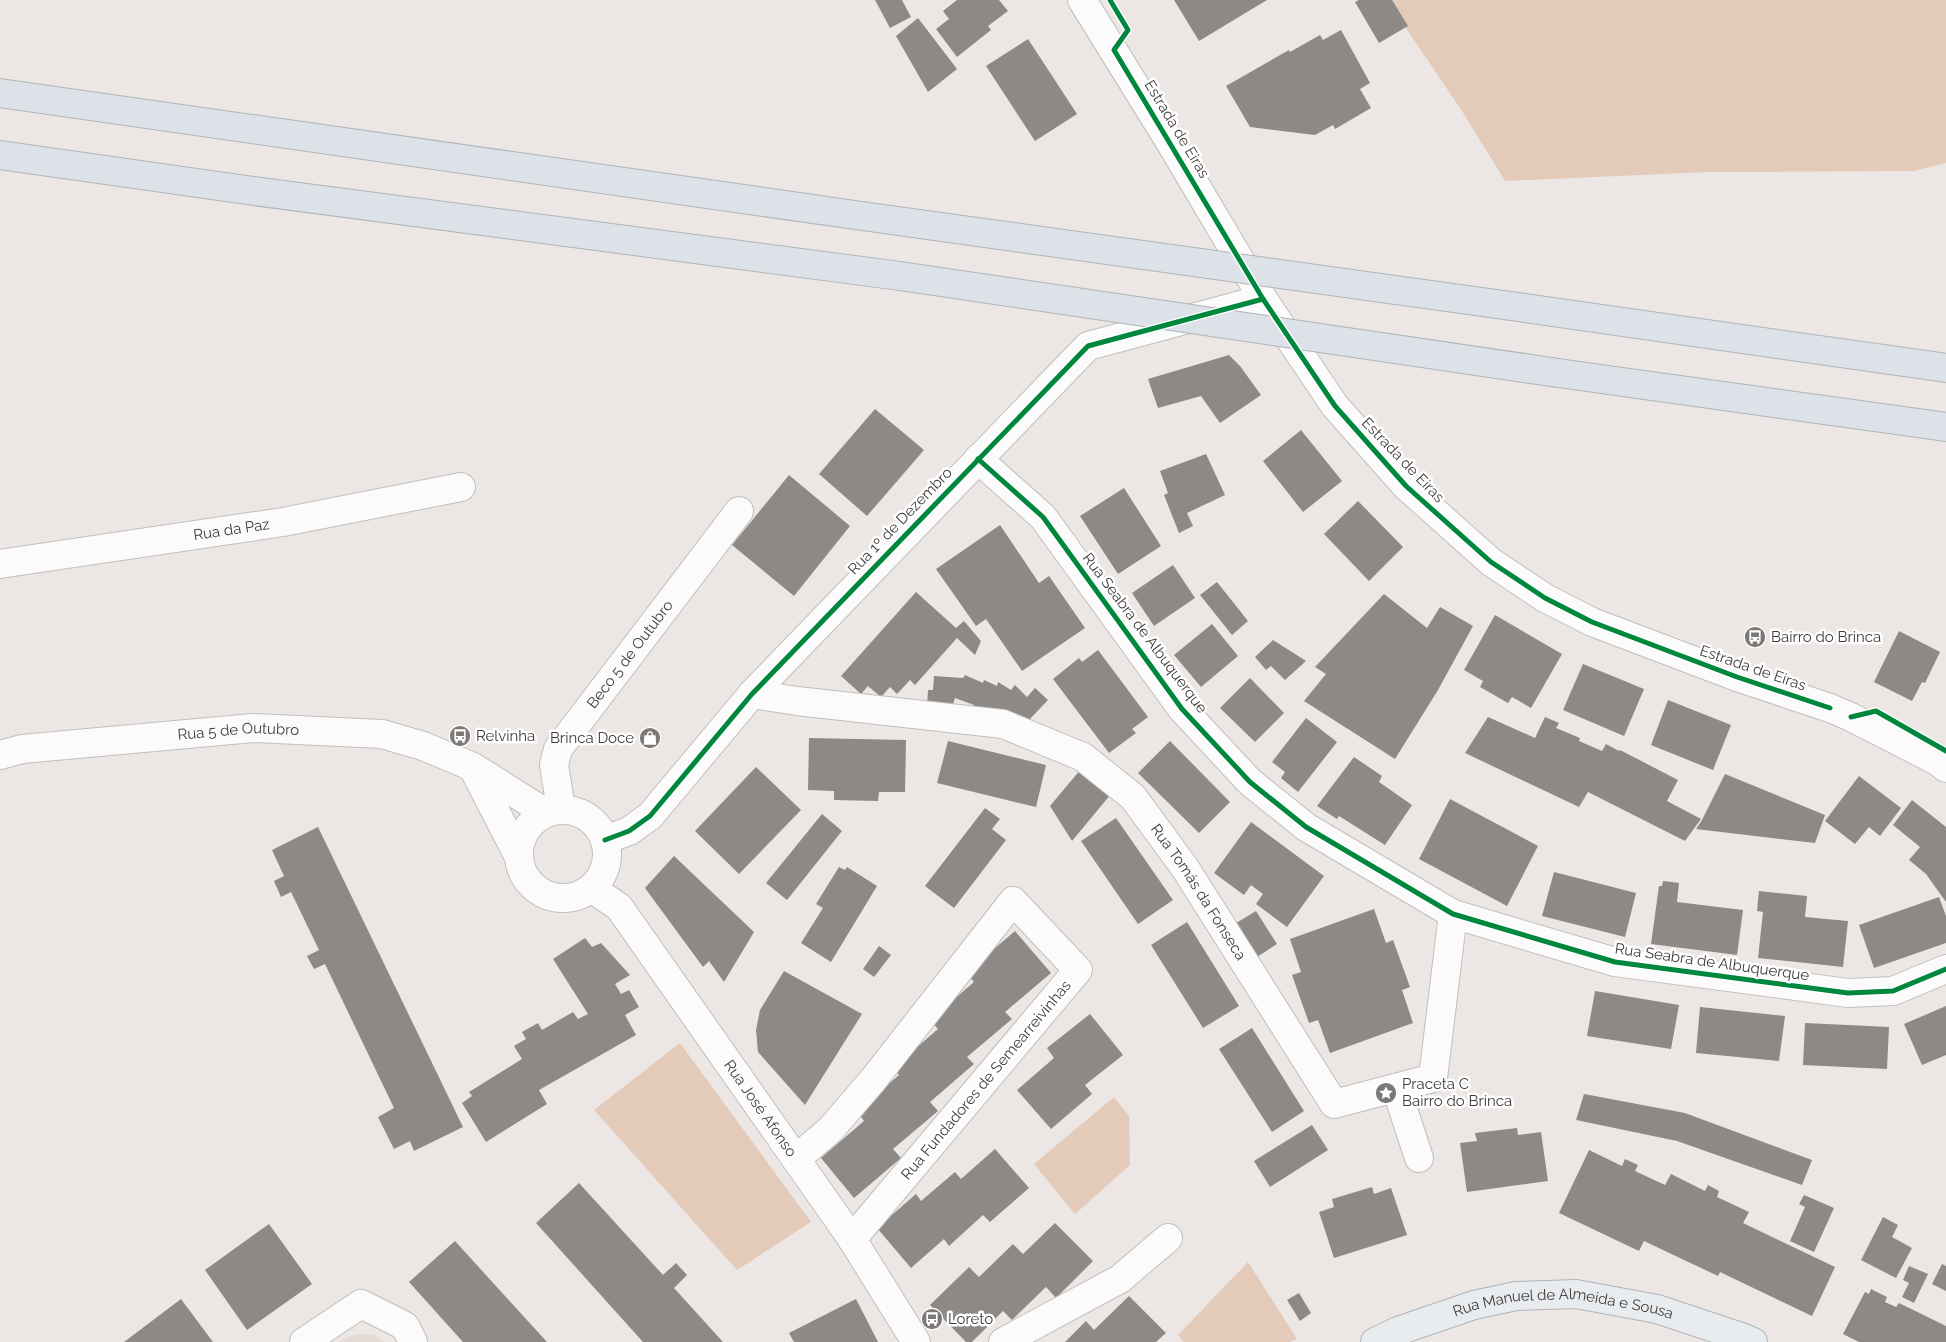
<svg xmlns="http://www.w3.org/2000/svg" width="1946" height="1342" font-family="Raleway,sans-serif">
  <rect width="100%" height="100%" fill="#ece7e4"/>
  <path fill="#e5dad4" d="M 359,1334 L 374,1335 L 385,1342 L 339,1342 L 347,1337 Z"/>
  <g fill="#e3cab9">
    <path d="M 1387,0 L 1946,0 L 1946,163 L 1914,171 L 1707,172 L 1505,181 L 1462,111 Z"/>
    <path d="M 680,1043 L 811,1222 L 737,1270 L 594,1110 Z"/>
    <path d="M 1114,1097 L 1129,1116 L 1130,1165 L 1075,1214 L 1034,1164 Z"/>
    <path d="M 1248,1262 L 1297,1339 L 1290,1342 L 1184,1342 L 1178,1335 Z"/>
  </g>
  <g fill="#8c8986">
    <path d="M 875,0 L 902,0 L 911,17 L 890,28 Z"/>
    <path d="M 957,0 L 999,0 L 1008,11 L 988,26 L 991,30 L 957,57 L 936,29 L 949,19 L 943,11 Z"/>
    <path d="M 1174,0 L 1267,0 L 1199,41 Z"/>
    <path d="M 1359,0 L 1392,0 L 1408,26 L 1379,43 L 1355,2 Z"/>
    <path d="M 918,18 L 957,69 L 928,92 L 896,36 Z"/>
    <path d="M 1341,30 L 1370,83 L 1360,89 L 1371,108 L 1335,129 L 1333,125 L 1315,135 L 1250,127 L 1226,86 L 1289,50 L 1290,52 L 1320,35 L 1323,40 Z"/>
    <path d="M 1028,39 L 1077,114 L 1035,141 L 986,66 Z"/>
    <path d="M 1229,355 L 1240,366 L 1261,395 L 1220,423 L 1201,396 L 1158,408 L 1148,379 Z"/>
    <path d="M 875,409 L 924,450 L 867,516 L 819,474 Z"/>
    <path d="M 1301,430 L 1342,481 L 1303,512 L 1263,461 Z"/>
    <path d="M 1206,454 L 1225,495 L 1187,513 L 1193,526 L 1179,533 L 1164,495 L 1168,493 L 1160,471 Z"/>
    <path d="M 789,475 L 850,526 L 794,596 L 732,545 Z"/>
    <path d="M 1124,488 L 1161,546 L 1118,574 L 1080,516 Z"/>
    <path d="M 1358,501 L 1403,547 L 1369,581 L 1324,534 Z"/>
    <path d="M 1000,525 L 1039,583 L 1049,576 L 1085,628 L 1022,671 L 986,619 L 976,626 L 936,569 Z"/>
    <path d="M 1173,565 L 1195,598 L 1154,626 L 1132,593 Z"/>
    <path d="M 1217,582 L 1248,621 L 1232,635 L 1200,595 Z"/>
    <path d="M 916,592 L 956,628 L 964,621 L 981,641 L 975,655 L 957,638 L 915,685 L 910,680 L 897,694 L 890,687 L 881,697 L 868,686 L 861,694 L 841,676 Z"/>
    <path d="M 1384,594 L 1427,628 L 1440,607 L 1473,626 L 1438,690 L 1395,759 L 1304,701 L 1326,674 L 1315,667 Z"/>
    <path d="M 1495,615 L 1562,654 L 1531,708 L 1512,697 L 1508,703 L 1480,687 L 1483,681 L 1464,670 Z"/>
    <path d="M 1212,624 L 1238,656 L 1201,687 L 1174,655 Z"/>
    <path d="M 1899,631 L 1940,652 L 1925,683 L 1922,682 L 1912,701 L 1874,682 Z"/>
    <path d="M 1273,640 L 1306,661 L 1285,680 L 1271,666 L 1266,670 L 1255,657 Z"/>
    <path d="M 1098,650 L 1148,717 L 1132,729 L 1136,733 L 1109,753 L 1053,679 L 1079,658 L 1082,662 Z"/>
    <path d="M 1583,664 L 1644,689 L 1624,736 L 1563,710 Z"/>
    <path d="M 965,675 L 983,683 L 984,680 L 997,686 L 998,682 L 1011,690 L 1015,685 L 1027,697 L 1035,688 L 1048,700 L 1028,721 L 971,710 L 974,705 L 955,698 L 952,708 L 927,706 L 928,690 L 933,690 L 934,676 L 963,678 Z"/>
    <path d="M 1250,678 L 1284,713 L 1255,742 L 1220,708 Z"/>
    <path d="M 1668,700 L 1731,725 L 1713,770 L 1651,745 Z"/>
    <path d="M 1488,717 L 1535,738 L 1545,717 L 1559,723 L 1556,728 L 1580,738 L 1579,741 L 1602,751 L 1606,744 L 1619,751 L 1620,750 L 1678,780 L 1667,801 L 1701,819 L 1685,841 L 1588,792 L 1579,807 L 1465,753 Z"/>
    <path d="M 1306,718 L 1337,742 L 1298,792 L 1281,778 L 1285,772 L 1272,762 Z"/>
    <path d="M 809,738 L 906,740 L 905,792 L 879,792 L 878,801 L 834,800 L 834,791 L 808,790 Z"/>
    <path d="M 948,741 L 1046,765 L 1036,807 L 937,783 Z"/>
    <path d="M 1170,741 L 1230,802 L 1199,833 L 1138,773 Z"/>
    <path d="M 1354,757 L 1382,776 L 1379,782 L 1412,805 L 1385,845 L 1339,816 L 1337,819 L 1317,806 Z"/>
    <path d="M 756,767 L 801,810 L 739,874 L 695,831 Z"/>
    <path d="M 1081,769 L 1111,794 L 1072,841 L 1050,806 Z"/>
    <path d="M 1725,774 L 1825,815 L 1815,843 L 1696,829 L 1702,820 Z"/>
    <path d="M 1859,776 L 1901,808 L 1880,836 L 1869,827 L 1855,844 L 1825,821 Z"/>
    <path d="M 1450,799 L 1538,846 L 1507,906 L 1419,859 Z"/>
    <path d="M 1912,800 L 1946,827 L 1946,902 L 1926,874 L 1909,860 L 1920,847 L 1893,825 Z"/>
    <path d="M 985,808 L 1000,819 L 992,829 L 1006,840 L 954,908 L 925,886 Z"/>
    <path d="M 822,814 L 842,831 L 787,900 L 766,883 Z"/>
    <path d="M 1116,818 L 1173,900 L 1138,924 L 1081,841 Z"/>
    <path d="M 1251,822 L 1324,876 L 1287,927 L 1256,904 L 1263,894 L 1251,885 L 1244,895 L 1214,873 Z"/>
    <path d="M 318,827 L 463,1127 L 414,1151 L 410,1141 L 394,1149 L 378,1117 L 394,1108 L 325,964 L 314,969 L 307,956 L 319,950 L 291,892 L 281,897 L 274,881 L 284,876 L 272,850 Z"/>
    <path d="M 674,856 L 754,932 L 724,982 L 709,961 L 703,967 L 645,888 Z"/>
    <path d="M 839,867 L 845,870 L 847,867 L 877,886 L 831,962 L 801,943 L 823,908 L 816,904 Z"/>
    <path d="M 1554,872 L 1636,893 L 1625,937 L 1542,916 Z"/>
    <path d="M 1663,881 L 1679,883 L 1677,902 L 1743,910 L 1737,955 L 1651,944 L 1659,886 L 1662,886 Z"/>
    <path d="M 1759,891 L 1807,896 L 1805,917 L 1848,921 L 1843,967 L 1758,958 L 1763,912 L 1757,911 Z"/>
    <path d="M 1939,897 L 1946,916 L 1946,943 L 1874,968 L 1859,925 Z"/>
    <path d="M 1374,909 L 1386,943 L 1393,940 L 1410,987 L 1402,990 L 1413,1023 L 1330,1053 L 1318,1020 L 1309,1023 L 1292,975 L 1301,972 L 1290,939 Z"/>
    <path d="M 1256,911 L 1277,944 L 1254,959 L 1233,925 Z"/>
    <path d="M 1187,922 L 1239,1006 L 1203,1028 L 1151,945 Z"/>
    <path d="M 1015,931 L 1051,973 L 1005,1012 L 1012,1019 L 967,1057 L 974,1064 L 930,1102 L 938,1111 L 893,1149 L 901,1158 L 854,1198 L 821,1158 L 864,1121 L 857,1111 L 899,1075 L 893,1068 L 938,1029 L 930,1020 L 974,982 L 966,973 Z"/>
    <path d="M 585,938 L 592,947 L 601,943 L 630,975 L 615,984 L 621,994 L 629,990 L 639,1007 L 625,1015 L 636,1035 L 539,1090 L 547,1104 L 486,1142 L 462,1103 L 472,1096 L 469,1092 L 522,1059 L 514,1046 L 526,1039 L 522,1032 L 538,1023 L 542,1030 L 573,1012 L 578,1019 L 588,1014 L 553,959 Z"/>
    <path d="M 879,946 L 891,955 L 874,977 L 863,969 Z"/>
    <path d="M 784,971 L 862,1014 L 805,1105 L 758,1052 L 756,1030 L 760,1010 Z"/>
    <path d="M 1595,991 L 1679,1005 L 1671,1049 L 1587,1036 Z"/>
    <path d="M 1946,1006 L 1946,1055 L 1922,1065 L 1904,1024 Z"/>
    <path d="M 1700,1007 L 1785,1016 L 1779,1061 L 1696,1053 Z"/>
    <path d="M 1090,1014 L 1123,1055 L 1085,1085 L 1092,1094 L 1051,1129 L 1017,1090 L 1054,1058 L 1047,1048 Z"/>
    <path d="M 1805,1023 L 1889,1027 L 1887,1069 L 1803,1065 Z"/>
    <path d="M 1252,1028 L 1304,1111 L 1272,1132 L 1219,1049 Z"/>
    <path d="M 1584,1094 L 1685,1113 L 1812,1160 L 1802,1185 L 1677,1141 L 1576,1120 Z"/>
    <path d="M 1312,1125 L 1328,1150 L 1270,1187 L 1254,1161 Z"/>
    <path d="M 1517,1128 L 1518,1135 L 1541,1132 L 1548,1181 L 1467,1192 L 1460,1143 L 1477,1141 L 1475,1133 Z"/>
    <path d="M 995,1149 L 1029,1188 L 990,1222 L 983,1215 L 949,1246 L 944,1239 L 911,1268 L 877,1228 L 916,1194 L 921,1201 L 955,1172 L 961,1179 Z"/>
    <path d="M 1589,1150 L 1622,1166 L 1625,1159 L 1638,1165 L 1635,1171 L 1665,1185 L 1671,1174 L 1705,1191 L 1708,1185 L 1719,1191 L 1717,1197 L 1749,1212 L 1743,1223 L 1835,1267 L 1812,1316 L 1720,1272 L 1718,1276 L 1644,1241 L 1639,1251 L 1559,1213 Z"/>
    <path d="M 579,1183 L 663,1275 L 676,1263 L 687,1275 L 674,1288 L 723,1342 L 643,1342 L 536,1223 Z"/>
    <path d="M 1372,1187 L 1374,1194 L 1391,1188 L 1407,1235 L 1334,1258 L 1319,1212 L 1334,1207 L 1332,1199 Z"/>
    <path d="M 1804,1195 L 1834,1208 L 1814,1252 L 1790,1241 L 1805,1207 L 1799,1204 Z"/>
    <path d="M 1883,1217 L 1898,1225 L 1892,1237 L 1912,1248 L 1896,1278 L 1861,1260 Z"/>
    <path d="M 1055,1223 L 1093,1261 L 1056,1298 L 1046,1287 L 1012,1320 L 1003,1311 L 972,1342 L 966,1342 L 930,1305 L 969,1267 L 979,1277 L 1013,1244 L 1023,1254 Z"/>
    <path d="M 269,1224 L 312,1284 L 247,1330 L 205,1270 Z"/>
    <path d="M 455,1241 L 547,1342 L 463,1342 L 409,1282 Z"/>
    <path d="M 1942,1264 L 1946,1266 L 1946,1291 L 1932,1284 Z"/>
    <path d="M 1909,1266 L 1928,1274 L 1914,1303 L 1902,1297 L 1909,1283 L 1903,1280 Z"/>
    <path d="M 1871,1289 L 1887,1297 L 1885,1302 L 1896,1307 L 1899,1303 L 1946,1326 L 1946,1342 L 1859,1342 L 1843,1334 L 1865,1292 L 1869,1294 Z"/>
    <path d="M 1299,1293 L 1311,1313 L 1300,1321 L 1287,1300 Z"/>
    <path d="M 1129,1296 L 1166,1333 L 1156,1342 L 1065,1342 L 1086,1321 L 1094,1330 Z"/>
    <path d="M 181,1299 L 213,1342 L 124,1342 Z"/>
    <path d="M 856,1299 L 878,1342 L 794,1342 L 789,1333 Z"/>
  </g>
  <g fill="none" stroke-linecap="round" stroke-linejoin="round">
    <g stroke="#c2bebb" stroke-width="30">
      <g id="minor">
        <path d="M 1082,0 L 1170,142 L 1263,299 L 1335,406 L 1406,486 L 1491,562 L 1545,598 L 1592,622 L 1737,677 L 1830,708 L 1851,717 L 1937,761 L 1946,768"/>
        <path d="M 978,459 L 1043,517 L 1182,709 L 1250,782 L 1306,827 L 1453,914 L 1615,962 L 1848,993 L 1893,991 L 1946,969"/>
        <path id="s1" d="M 0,564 L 283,522 L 461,487"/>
        <path id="s2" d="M 752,694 L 797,701 L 1003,724 L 1083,757 L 1133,797 L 1185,868 L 1334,1104 L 1433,1078 L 1453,914"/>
        <path id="s3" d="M 0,755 L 22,749 L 253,728 L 382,734 L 423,746 L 473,767 L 546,813"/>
        <path d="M 473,768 L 519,857"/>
        <path id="s4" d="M 561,809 L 554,765 L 558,749 L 739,511"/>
        <circle cx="563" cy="854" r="44"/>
        <path d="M 605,840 L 629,831 L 650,816 L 752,694 L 1088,346 L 1263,299"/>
        <path id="s5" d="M 591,888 L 619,907 L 852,1239 L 916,1342"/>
        <path d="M 1396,1088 L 1419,1158"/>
        <path d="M 796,1159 L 830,1130 L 873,1080 L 1013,901 L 1078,970 L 852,1239"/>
        <path d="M 304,1342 L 361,1304 L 405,1326 L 413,1342"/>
        <path d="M 1003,1342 L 1120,1279 L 1168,1238"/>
      </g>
    </g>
    <g stroke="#afb4b9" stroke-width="30">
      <g id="major">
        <path id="s6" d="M 1375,1342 L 1398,1331 L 1474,1305 L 1516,1296 L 1576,1294 L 1657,1309 L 1744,1338 L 1753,1342"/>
      </g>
    </g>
    <g stroke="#afb4b9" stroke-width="30">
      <g id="highway">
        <path d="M 0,93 L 862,216"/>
        <path d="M 0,155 L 254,191 L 900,276"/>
        <path d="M 1511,306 L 1946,368"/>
        <path d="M 1558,373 L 1946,427"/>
      </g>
    </g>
    <use href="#minor" stroke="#fcfbfb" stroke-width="28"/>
    <use href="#major" stroke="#e9ecef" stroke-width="28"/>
    <use href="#highway" stroke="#dce2e7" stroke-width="28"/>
    <g stroke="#afb4b9" stroke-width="30" stroke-linecap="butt">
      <g id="highway-bridge">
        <path d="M 862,216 L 1511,306"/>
        <path d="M 900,276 L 1558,373"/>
      </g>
    </g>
    <use href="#highway-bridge" stroke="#dce2e7" stroke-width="28"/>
    <g stroke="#fff" stroke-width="8">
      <g id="cycleway">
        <path d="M 1110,0 L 1128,30 L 1114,50 L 1263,299 L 1335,406 L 1406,486 L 1491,562 L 1545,598 L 1592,622 L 1737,677 L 1830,708"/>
        <path d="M 978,459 L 1043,517 L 1182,709 L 1250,782 L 1306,827 L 1453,914 L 1615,962 L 1848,993 L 1893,991 L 1946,969"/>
        <path d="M 1851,717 L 1876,711 L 1946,751"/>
        <path d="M 605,840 L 629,831 L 650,816 L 752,694 L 1088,346 L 1263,299"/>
      </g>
    </g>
    <use href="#cycleway" stroke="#00873e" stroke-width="5"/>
  </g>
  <defs>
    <g id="bus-disc" transform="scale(1.125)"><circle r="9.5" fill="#7c7876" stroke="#fff"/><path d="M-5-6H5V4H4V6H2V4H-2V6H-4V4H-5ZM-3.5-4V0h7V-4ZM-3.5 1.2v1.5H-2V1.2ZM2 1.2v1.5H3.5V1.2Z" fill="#fff"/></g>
    <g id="shop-disc" transform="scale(1.125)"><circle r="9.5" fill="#7c7876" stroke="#fff"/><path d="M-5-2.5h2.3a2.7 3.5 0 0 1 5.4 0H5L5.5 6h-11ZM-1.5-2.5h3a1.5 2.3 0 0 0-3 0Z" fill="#fff"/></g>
    <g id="sight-disc" transform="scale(1.125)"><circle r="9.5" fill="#7c7876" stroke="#fff"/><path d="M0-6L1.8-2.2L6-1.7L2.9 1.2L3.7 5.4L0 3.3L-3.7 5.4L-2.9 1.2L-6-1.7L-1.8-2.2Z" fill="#fff"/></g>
  </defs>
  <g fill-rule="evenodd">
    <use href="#bus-disc" x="1755" y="637"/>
    <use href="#bus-disc" x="460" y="736"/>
    <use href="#shop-disc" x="650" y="738"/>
    <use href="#sight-disc" x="1386" y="1093"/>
    <use href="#bus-disc" x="932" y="1319"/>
  </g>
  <g text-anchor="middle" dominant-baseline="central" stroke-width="5" stroke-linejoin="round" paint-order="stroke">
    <g font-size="15" fill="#403c3a" stroke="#fff">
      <text transform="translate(1177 129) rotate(59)">Estrada de Eiras</text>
      <text transform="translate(1403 460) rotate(46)">Estrada de Eiras</text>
      <text transform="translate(900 521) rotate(-46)">Rua 1º de Dezembro</text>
      <text stroke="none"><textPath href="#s1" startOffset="234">Rua da Paz</textPath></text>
      <text transform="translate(1145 633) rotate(53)">Rua Seabra de Albuquerque</text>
      <text stroke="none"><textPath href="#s4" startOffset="180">Beco 5 de Outubro</textPath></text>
      <text transform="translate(1753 668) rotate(19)">Estrada de Eiras</text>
      <text stroke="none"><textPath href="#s3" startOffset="240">Rua 5 de Outubro</textPath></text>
      <text stroke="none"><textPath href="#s2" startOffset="519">Rua Tomás da Fonseca</textPath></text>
      <text transform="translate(1712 962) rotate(8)">Rua Seabra de Albuquerque</text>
      <text transform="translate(986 1080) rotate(-50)">Rua Fundadores de Semearreivinhas</text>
      <text stroke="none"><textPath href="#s5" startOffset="280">Rua José Afonso</textPath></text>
      <text stroke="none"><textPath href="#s6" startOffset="196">Rua Manuel de Almeida e Sousa</textPath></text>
    </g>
    <g font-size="15" fill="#403c3a" stroke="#fff" text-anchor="start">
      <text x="1771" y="637">Bairro do Brinca</text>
      <text x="476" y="736">Relvinha</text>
      <text x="634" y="738" text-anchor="end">Brinca Doce</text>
      <text x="1402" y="1084">Praceta C<tspan x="1402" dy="17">Bairro do Brinca</tspan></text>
      <text x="948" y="1319">Loreto</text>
    </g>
  </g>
</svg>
